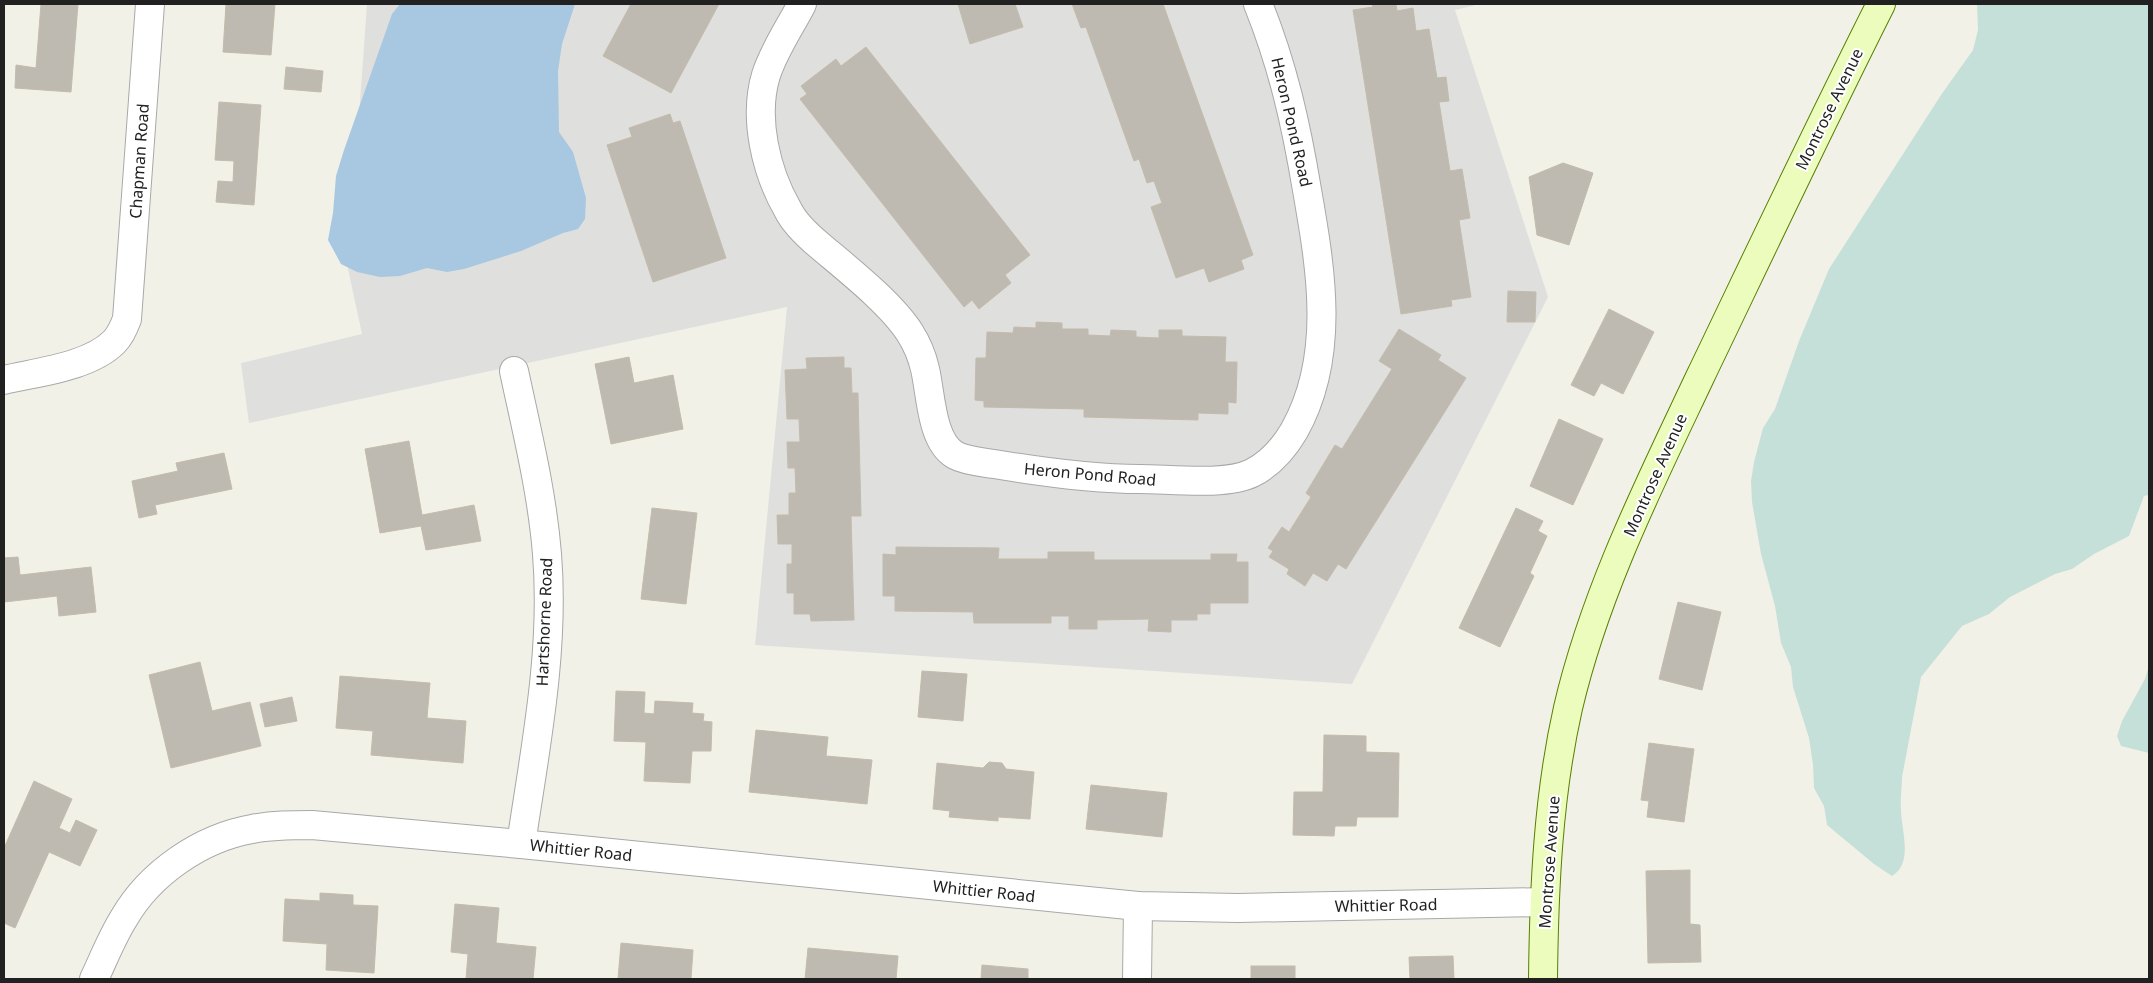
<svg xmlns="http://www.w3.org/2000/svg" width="2153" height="983" font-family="'Noto Sans',sans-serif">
  <rect width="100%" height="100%" fill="#f2f1e8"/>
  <path fill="#dfdfde" d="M 367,4 L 1480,4 L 1455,10 L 1548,297 L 1352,684 L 755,645 L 787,307 L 249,423 L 241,363 L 362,334 L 348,269 Z"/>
  <g fill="#c5e0d9">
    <path d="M 1977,4 L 2149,4 L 2149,495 L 2144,496 L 2129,536 L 2094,554 L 2072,569 L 2055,574 L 2010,597 L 1989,614 L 1962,626 L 1921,677 L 1902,777 C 1902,788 1900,798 1901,809 C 1901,830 1914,863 1892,876 L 1874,864 L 1827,825 L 1824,806 L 1814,788 L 1813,765 L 1809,738 L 1793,687 L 1791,667 L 1781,643 L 1775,606 L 1761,554 L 1752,502 L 1751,481 L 1754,462 L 1763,428 L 1775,409 L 1799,341 L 1829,269 L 1941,95 L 1973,50 L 1978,30 Z"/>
    <path d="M 2149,666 L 2149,753 L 2121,746 L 2117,736 L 2122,721 L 2145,679 Z"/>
  </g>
  <path fill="#a8c7e0" d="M 400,4 L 575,4 L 562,44 L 558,71 L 559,132 L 573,152 L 586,198 L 585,219 L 578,229 L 563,233 L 521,251 L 464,269 L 447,272 L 427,268 L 400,276 L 380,277 L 357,272 L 341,264 L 328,240 L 333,213 L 336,176 L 344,150 L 392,14 Z"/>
  <g fill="#bfbab1" stroke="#c4bbaa">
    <path d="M 41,4 L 78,4 L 71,92 L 15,88 L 16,65 L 36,68 Z"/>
    <path d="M 226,4 L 275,4 L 271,55 L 223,52 Z"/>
    <path d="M 631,4 L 719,4 L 671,93 L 603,56 Z"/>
    <path d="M 958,4 L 1015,4 L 1023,27 L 970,44 Z"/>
    <path d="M 1072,4 L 1163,4 L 1253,255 L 1241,260 L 1244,269 L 1209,282 L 1204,268 L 1176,278 L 1151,207 L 1162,203 L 1154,181 L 1147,183 L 1139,159 L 1134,161 L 1086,27 L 1081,28 Z"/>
    <path d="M 1372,4 L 1396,4 L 1397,11 L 1413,8 L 1416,31 L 1429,29 L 1437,78 L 1446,77 L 1449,101 L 1439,102 L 1450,171 L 1462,169 L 1470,218 L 1459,220 L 1471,297 L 1451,300 L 1452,306 L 1401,314 L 1353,10 L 1373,7 Z"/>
    <path d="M 866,47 L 1030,255 L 1005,275 L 1011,283 L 979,309 L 972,300 L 964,307 L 800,99 L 807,94 L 801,86 L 836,59 L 841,66 Z"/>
    <path d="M 286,67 L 323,71 L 321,92 L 284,89 Z"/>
    <path d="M 219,102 L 261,105 L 254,205 L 216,202 L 218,181 L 233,182 L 234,161 L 215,160 Z"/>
    <path d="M 670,114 L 673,123 L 680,121 L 726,258 L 653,282 L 607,145 L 632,137 L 629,128 Z"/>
    <path d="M 1563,163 L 1593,173 L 1569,245 L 1537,235 L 1529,177 Z"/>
    <path d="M 1508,291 L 1536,292 L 1535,322 L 1507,322 Z"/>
    <path d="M 1609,309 L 1654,332 L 1623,394 L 1601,383 L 1594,396 L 1571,385 Z"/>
    <path d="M 1036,322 L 1062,323 L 1062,329 L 1088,329 L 1088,335 L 1110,336 L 1111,330 L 1136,331 L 1136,337 L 1159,338 L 1159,330 L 1182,330 L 1182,336 L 1226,337 L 1225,362 L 1237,362 L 1236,403 L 1228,402 L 1228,414 L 1198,413 L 1198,420 L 1084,417 L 1084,409 L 984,407 L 984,401 L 975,400 L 976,358 L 986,358 L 987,332 L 1013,333 L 1014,327 L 1036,328 Z"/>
    <path d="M 1399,329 L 1441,355 L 1438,360 L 1466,378 L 1346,569 L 1338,564 L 1327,581 L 1313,573 L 1305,586 L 1287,574 L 1289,569 L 1269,557 L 1273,551 L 1268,548 L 1282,527 L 1289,532 L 1311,497 L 1306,493 L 1335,445 L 1342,449 L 1392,369 L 1379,361 Z"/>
    <path d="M 629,357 L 634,383 L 673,375 L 683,429 L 611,444 L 595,364 Z"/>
    <path d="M 844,357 L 844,368 L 851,368 L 852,393 L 858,393 L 861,516 L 851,516 L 854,620 L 811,621 L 810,614 L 794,614 L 794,593 L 787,593 L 787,564 L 792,564 L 792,544 L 778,544 L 777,515 L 789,515 L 789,493 L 796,493 L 795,468 L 788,468 L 787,442 L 800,442 L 799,419 L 787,419 L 785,370 L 807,369 L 806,358 Z"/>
    <path d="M 1559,419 L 1603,439 L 1573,505 L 1530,486 Z"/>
    <path d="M 409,441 L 422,515 L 474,505 L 481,541 L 426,550 L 421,526 L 380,533 L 365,449 Z"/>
    <path d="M 224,453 L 232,489 L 155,505 L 157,514 L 139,518 L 132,481 L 178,471 L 176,463 Z"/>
    <path d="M 652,508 L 697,513 L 686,604 L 641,599 Z"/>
    <path d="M 1516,508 L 1543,521 L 1538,531 L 1547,536 L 1530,573 L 1534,576 L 1500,647 L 1459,628 Z"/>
    <path d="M 896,547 L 999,548 L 998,559 L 1048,559 L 1048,552 L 1094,552 L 1094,560 L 1211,560 L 1211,554 L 1237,554 L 1236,562 L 1248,562 L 1248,603 L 1210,603 L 1210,614 L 1197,614 L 1197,620 L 1171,620 L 1171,632 L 1148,631 L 1149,619 L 1097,620 L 1097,629 L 1069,629 L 1069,616 L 1051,616 L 1051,623 L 974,623 L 973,612 L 895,611 L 895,596 L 883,596 L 883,554 L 896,555 Z"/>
    <path d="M 18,557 L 20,575 L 91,567 L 96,612 L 59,616 L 57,596 L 4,602 L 4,558 Z"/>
    <path d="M 1678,602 L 1721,612 L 1702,690 L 1659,679 Z"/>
    <path d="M 200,662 L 212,711 L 250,702 L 261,746 L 171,768 L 149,675 Z"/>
    <path d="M 922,671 L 967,674 L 963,721 L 918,717 Z"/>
    <path d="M 340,676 L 430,683 L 427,718 L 466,721 L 463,763 L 371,755 L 373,731 L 336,728 Z"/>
    <path d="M 616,691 L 645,692 L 644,713 L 654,714 L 655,701 L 693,703 L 692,713 L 704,714 L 703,721 L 712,722 L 711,751 L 692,751 L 690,783 L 644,781 L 646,742 L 614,741 Z"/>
    <path d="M 292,697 L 297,721 L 265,727 L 260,704 Z"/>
    <path d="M 756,730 L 828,737 L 826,756 L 872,760 L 867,804 L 749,792 Z"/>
    <path d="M 1324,735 L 1366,736 L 1366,752 L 1399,753 L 1398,817 L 1357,817 L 1356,826 L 1335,826 L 1334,836 L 1293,835 L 1294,792 L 1323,792 Z"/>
    <path d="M 1649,743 L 1694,749 L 1684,822 L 1647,817 L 1649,801 L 1641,800 Z"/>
    <path d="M 989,762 L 1002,763 L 1006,769 L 1034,772 L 1030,819 L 998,817 L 998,821 L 949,817 L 950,811 L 933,809 L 937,763 L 983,768 Z"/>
    <path d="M 34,781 L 72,799 L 59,828 L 70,833 L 76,820 L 97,830 L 80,866 L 49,852 L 15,928 L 4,923 L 4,848 Z"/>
    <path d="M 1091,785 L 1167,793 L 1162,837 L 1086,829 Z"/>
    <path d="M 1690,870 L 1690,924 L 1700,925 L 1701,962 L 1648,963 L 1646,871 Z"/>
    <path d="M 320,893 L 353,895 L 353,905 L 378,906 L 374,973 L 326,970 L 327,944 L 283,941 L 285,899 L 320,901 Z"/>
    <path d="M 455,904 L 499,908 L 496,943 L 536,947 L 533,979 L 466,979 L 468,954 L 451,952 Z"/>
    <path d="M 621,943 L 693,950 L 691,979 L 618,979 Z"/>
    <path d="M 808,948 L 898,956 L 896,979 L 805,979 Z"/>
    <path d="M 1453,956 L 1454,979 L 1410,979 L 1409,957 Z"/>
    <path d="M 982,965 L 1028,969 L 1028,979 L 981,979 Z"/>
    <rect x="1251" y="966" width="44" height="13"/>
  </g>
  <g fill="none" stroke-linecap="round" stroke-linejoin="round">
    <g stroke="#a8a8a8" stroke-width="30">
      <g id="street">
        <path d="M 802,4 C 790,27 774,50 766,75 C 753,118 766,172 788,210 C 795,224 807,235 819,245 C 846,268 891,303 910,333 C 917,344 922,356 925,369 C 931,394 931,441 955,455 C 966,461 982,462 994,464 C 1042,472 1091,479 1140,479 C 1170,479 1226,486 1252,473 C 1270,464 1284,448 1294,431 C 1336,357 1321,270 1307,190 C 1296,124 1283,66 1258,4"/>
        <path d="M 514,371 C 527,432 542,492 547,554 C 555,651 535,749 521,844"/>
        <path d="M 4,380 C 37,372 89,367 114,342 C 120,336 124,327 127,319 L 150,4"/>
        <path d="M 94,979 C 104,958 112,937 124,918 C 150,873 201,838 252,829 C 272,825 292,825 312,825 L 521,844 L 1138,906 L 1238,908 L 1544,902"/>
        <path d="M 1137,979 L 1138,906"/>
      </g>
    </g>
    <g stroke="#577f01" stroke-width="30">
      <path id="secondary" d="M 1543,979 C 1544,888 1548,797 1568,708 C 1595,592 1650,483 1700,377 C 1760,252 1819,127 1881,4"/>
    </g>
    <use href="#street" stroke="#fff" stroke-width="28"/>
    <use href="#secondary" stroke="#ebfcbc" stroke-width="28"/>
  </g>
  <g text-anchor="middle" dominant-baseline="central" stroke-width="4" stroke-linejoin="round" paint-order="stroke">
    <g font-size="16" fill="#212121" stroke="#fff">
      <text transform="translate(1829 109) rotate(-64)">Montrose Avenue</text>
      <text transform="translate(1292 122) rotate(77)">Heron Pond Road</text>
      <text transform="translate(139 161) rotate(-86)">Chapman Road</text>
      <text transform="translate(1090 474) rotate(5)">Heron Pond Road</text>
      <text transform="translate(1655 475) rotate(-66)">Montrose Avenue</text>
      <text transform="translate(544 622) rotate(-88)">Hartshorne Road</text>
      <text transform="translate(581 850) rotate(6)">Whittier Road</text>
      <text transform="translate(1549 862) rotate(-86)">Montrose Avenue</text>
      <text transform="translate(984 891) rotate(6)">Whittier Road</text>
      <text transform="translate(1386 905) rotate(-1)">Whittier Road</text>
    </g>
  </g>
  <rect width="2153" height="983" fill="none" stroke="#212121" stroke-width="10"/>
</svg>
